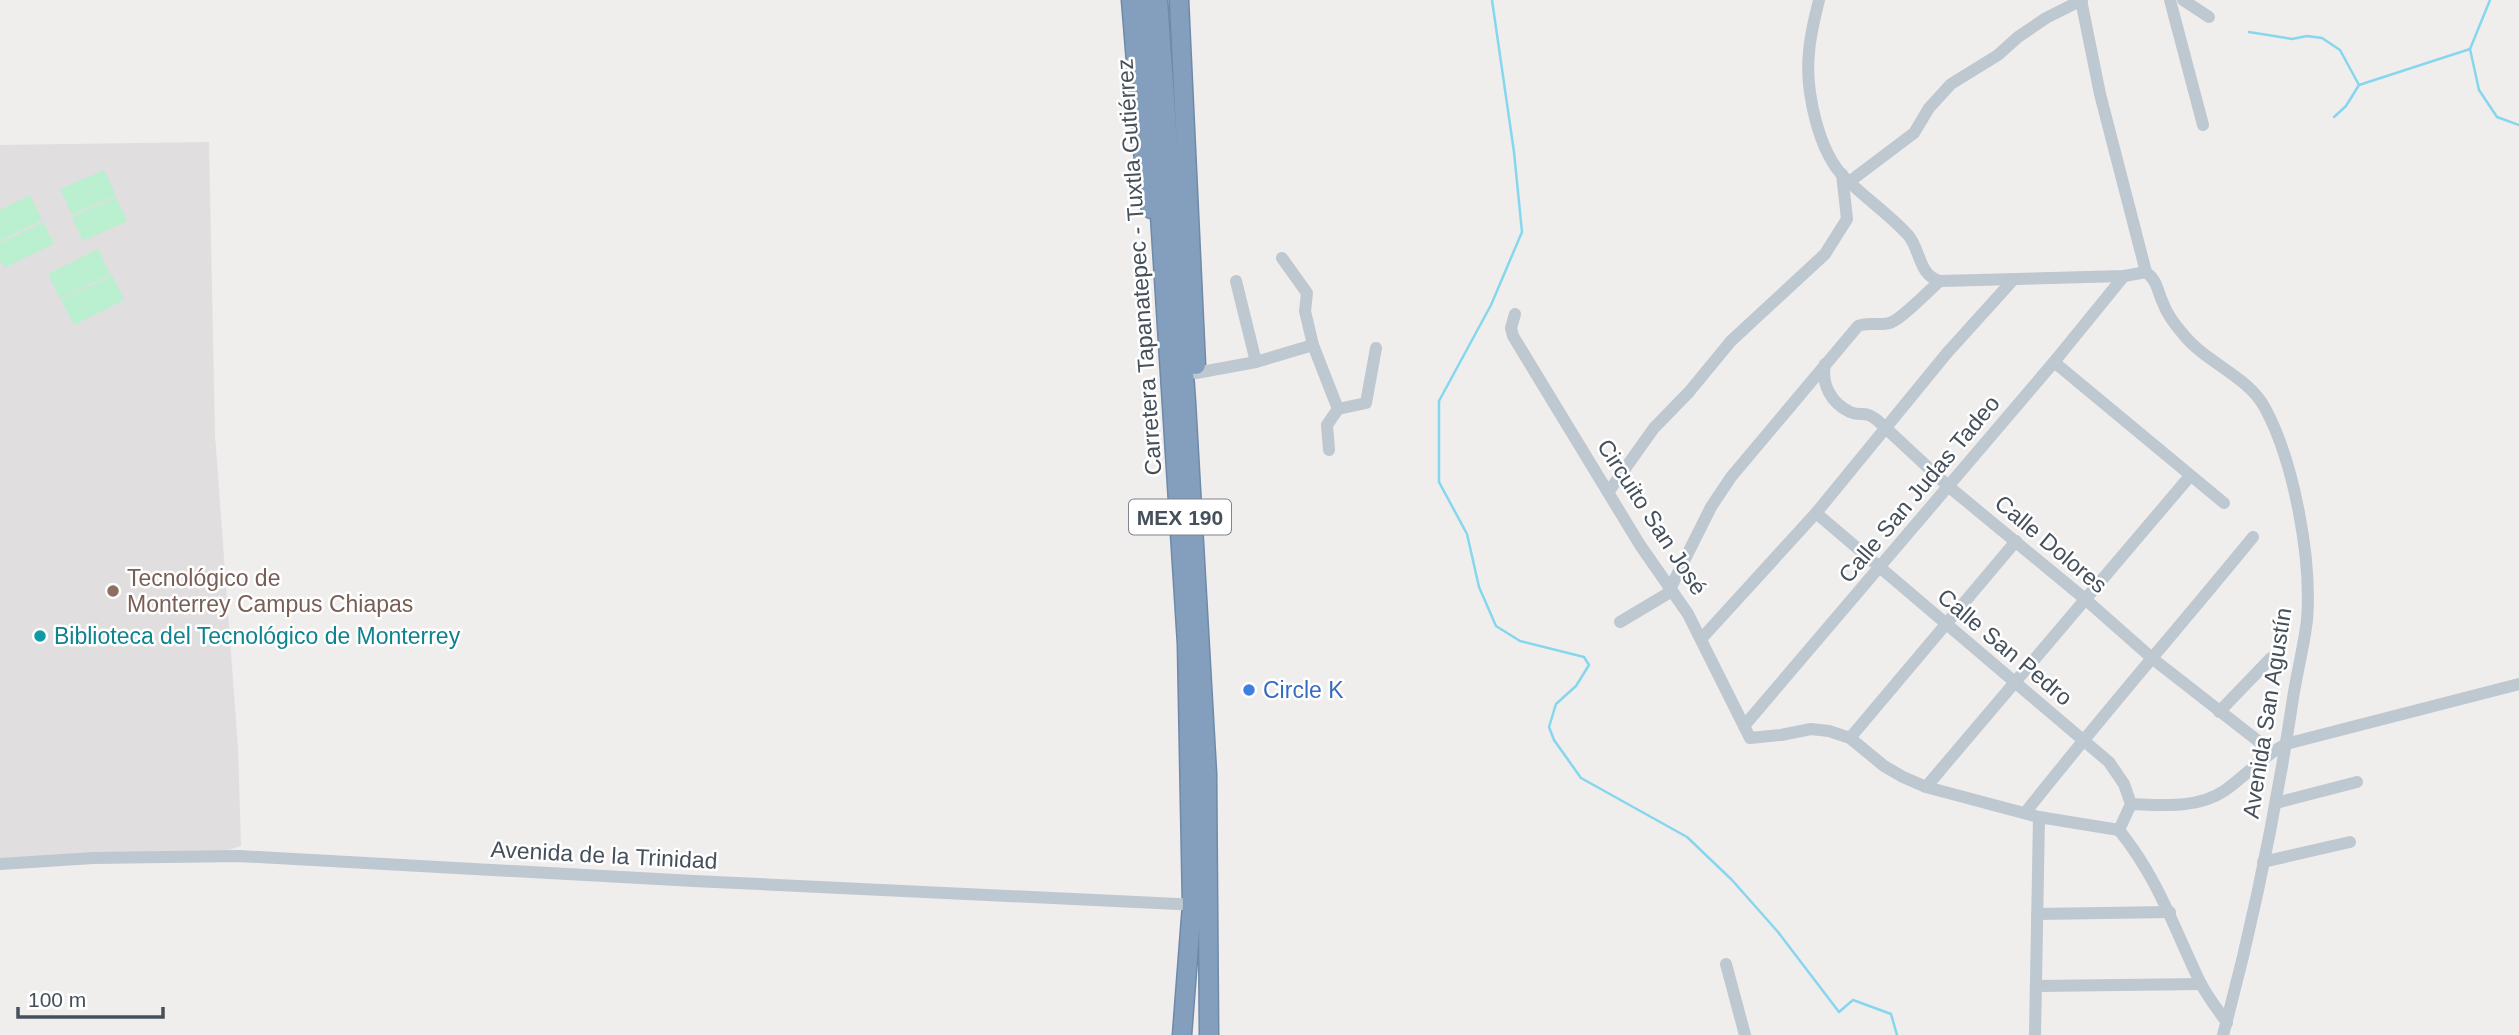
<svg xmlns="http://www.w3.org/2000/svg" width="2519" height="1035" font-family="Helvetica,sans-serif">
  <rect width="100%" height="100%" fill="#f0eded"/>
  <path fill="#e1dedf" d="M 209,142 L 215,435 L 238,748 L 241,846 L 213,855 L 0,858 L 0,145 Z"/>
  <g fill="#baefcf">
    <path d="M 104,170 L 116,195 L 72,215 L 60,189 Z"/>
    <path d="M 30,195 L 42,220 L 0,241 L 0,210 Z"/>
    <path d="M 116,197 L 127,221 L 83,241 L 72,217 Z"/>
    <path d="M 43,222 L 54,244 L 4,268 L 0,261 L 0,243 Z"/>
    <path d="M 98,249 L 110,274 L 60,299 L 48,274 Z"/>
    <path d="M 112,275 L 124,300 L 74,325 L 61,300 Z"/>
  </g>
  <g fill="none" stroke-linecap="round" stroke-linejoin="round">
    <g stroke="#86d7ed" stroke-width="2.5">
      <path d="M 1492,0 L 1514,152 L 1522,232 L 1491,305 L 1439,401 L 1439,482 L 1467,534 L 1479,587 L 1496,626 L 1520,641 L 1584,657 L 1589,665 L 1576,686 L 1556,704 L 1549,727 L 1554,740 L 1581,778 L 1687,837 L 1732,880 L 1778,932 L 1839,1012 L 1853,1000 L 1891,1014 L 1897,1035"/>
      <path d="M 2490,0 L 2470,49 L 2479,90 L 2497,117 L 2519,125"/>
      <path d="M 2249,32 L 2292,39 L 2307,36 L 2322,38 L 2340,50 L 2359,85"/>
      <path d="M 2334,117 L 2346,106 L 2359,85 L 2470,49"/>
    </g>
    <g stroke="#6f8aa9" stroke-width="21">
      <g id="highway">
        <path d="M 1131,0 L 1146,186 L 1151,209"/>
        <path d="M 1145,0 L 1148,25 L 1187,644 L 1192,905 L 1182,1035"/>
        <path d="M 1158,0 L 1186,402 L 1207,774 L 1209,1035"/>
        <path d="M 1179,0 L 1196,365"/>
      </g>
    </g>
    <g stroke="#bdc8d0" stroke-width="12">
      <path d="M 1819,0 C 1815,17 1810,35 1809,53 C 1805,89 1818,152 1845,178 C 1865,198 1889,214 1908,235 C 1921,250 1918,275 1940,281 L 2124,276 L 2146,272 C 2158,281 2157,291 2163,303 C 2167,314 2176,326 2183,334 C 2206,363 2248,376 2265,408 C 2294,462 2312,559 2307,620 C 2304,646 2297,672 2293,698 C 2276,811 2253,924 2223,1035"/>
      <path d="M 2081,0 L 2100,94 L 2146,272"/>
      <path d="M 2170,0 L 2203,125"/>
      <path d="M 2183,0 L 2209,17"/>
      <path d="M 1849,182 L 1914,133 L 1929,108 L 1951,84 L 1998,55 L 2018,37 L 2046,18 L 2082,0"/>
      <path d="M 1282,258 L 1307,293 L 1305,311 L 1313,345 L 1338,409 L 1327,425 L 1329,450"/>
      <path d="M 1236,281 L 1256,362"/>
      <path d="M 1515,314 L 1511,328 L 1513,336 L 1640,545 L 1688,614 L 1750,738 L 1781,735 L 1811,729 L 1829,731 L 1850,738 L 1884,766 L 1903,777 L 1926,787 L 2039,817 L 2119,830 C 2159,880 2173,926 2200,982 C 2207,996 2218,1010 2227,1023"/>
      <path d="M 2054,362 L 2224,503"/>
      <path d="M 1825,364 C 1821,384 1831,403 1850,412 C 1862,417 1864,410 1877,420 L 1948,486 L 2085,599 L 2153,659 L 2271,751"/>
      <path d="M 1196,373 L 1256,362 L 1313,345"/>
      <path d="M 1338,409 L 1366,403 L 1376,348"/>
      <path d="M 1609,491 L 1654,428 L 1689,392 L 1731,341 L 1825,254 L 1847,219 L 1842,174"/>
      <path d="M 1816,513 L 2109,762 L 2124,784 L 2131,804 L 2119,830"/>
      <path d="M 1671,587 L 1711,507 L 1731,477 L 1858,326 C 1869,321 1881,327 1892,322 C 1904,317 1928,291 1940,281"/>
      <path d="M 1620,622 L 1672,591"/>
      <path d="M 1702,638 L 1816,513 L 1947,353 L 2013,280"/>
      <path d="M 2219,712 L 2271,658"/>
      <path d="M 1744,726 L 2054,362 L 2124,276"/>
      <path d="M 1850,738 L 2016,541"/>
      <path d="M 1926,787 L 2190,476"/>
      <path d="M 2276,803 L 2357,782"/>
      <path d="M 2131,804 C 2162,805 2197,809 2224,791 C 2246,776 2262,756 2286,744 L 2519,684"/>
      <path d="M 2025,813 C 2099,719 2177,630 2253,537"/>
      <path d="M 2263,862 L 2350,842"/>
      <path d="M 0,864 L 93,858 L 239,856 L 694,881 L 1199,905"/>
      <path d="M 2037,914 L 2170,912"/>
      <path d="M 1726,964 L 1745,1035"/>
      <path d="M 2037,986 L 2201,984"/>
      <path d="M 2035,1035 L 2039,817"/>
    </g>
    <use href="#highway" stroke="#849fbe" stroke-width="18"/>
  </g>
  <circle fill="#8d6e63" stroke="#fff" stroke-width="2.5" cx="113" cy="591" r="7"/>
  <circle fill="#0f9aa8" stroke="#fff" stroke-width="2.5" cx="40" cy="636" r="7"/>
  <circle fill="#3f7fe0" stroke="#fff" stroke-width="2.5" cx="1249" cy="690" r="7"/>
  <g text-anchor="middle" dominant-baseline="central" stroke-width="5" stroke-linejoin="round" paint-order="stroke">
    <rect fill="#fff" stroke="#7d848c" stroke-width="2" x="1129" y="499.5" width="102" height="35" rx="5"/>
    <g font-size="21" font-weight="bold" fill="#45505b">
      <text x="1180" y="517">MEX 190</text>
    </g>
    <g font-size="23" fill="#45505b" stroke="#fff">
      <text transform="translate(1139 267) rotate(-94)">Carretera Tapanatepec - Tuxtla Gutiérrez</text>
      <text transform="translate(1919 489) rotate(-50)">Calle San Judas Tadeo</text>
      <text transform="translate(1652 517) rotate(57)">Circuito San José</text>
      <text transform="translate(2051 544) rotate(40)">Calle Dolores</text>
      <text transform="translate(2005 647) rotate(40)">Calle San Pedro</text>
      <text transform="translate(2267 713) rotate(-81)">Avenida San Agustín</text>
      <text transform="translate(604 855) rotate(3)">Avenida de la Trinidad</text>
    </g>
    <g font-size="23" fill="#785e54" stroke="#fff" text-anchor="start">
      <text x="127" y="578">Tecnológico de<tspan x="127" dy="26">Monterrey Campus Chiapas</tspan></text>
    </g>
    <g font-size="23" fill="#0d838f" stroke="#fff" text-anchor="start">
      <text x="54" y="636">Biblioteca del Tecnológico de Monterrey</text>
    </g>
    <g font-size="23" fill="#366cbe" stroke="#fff" text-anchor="start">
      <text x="1263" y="690">Circle K</text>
    </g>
  </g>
  <path d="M18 1007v10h145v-10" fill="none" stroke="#45505b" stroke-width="3.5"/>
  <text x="28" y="1007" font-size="21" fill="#45505b" stroke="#ffffff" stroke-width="5" paint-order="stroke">100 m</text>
</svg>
